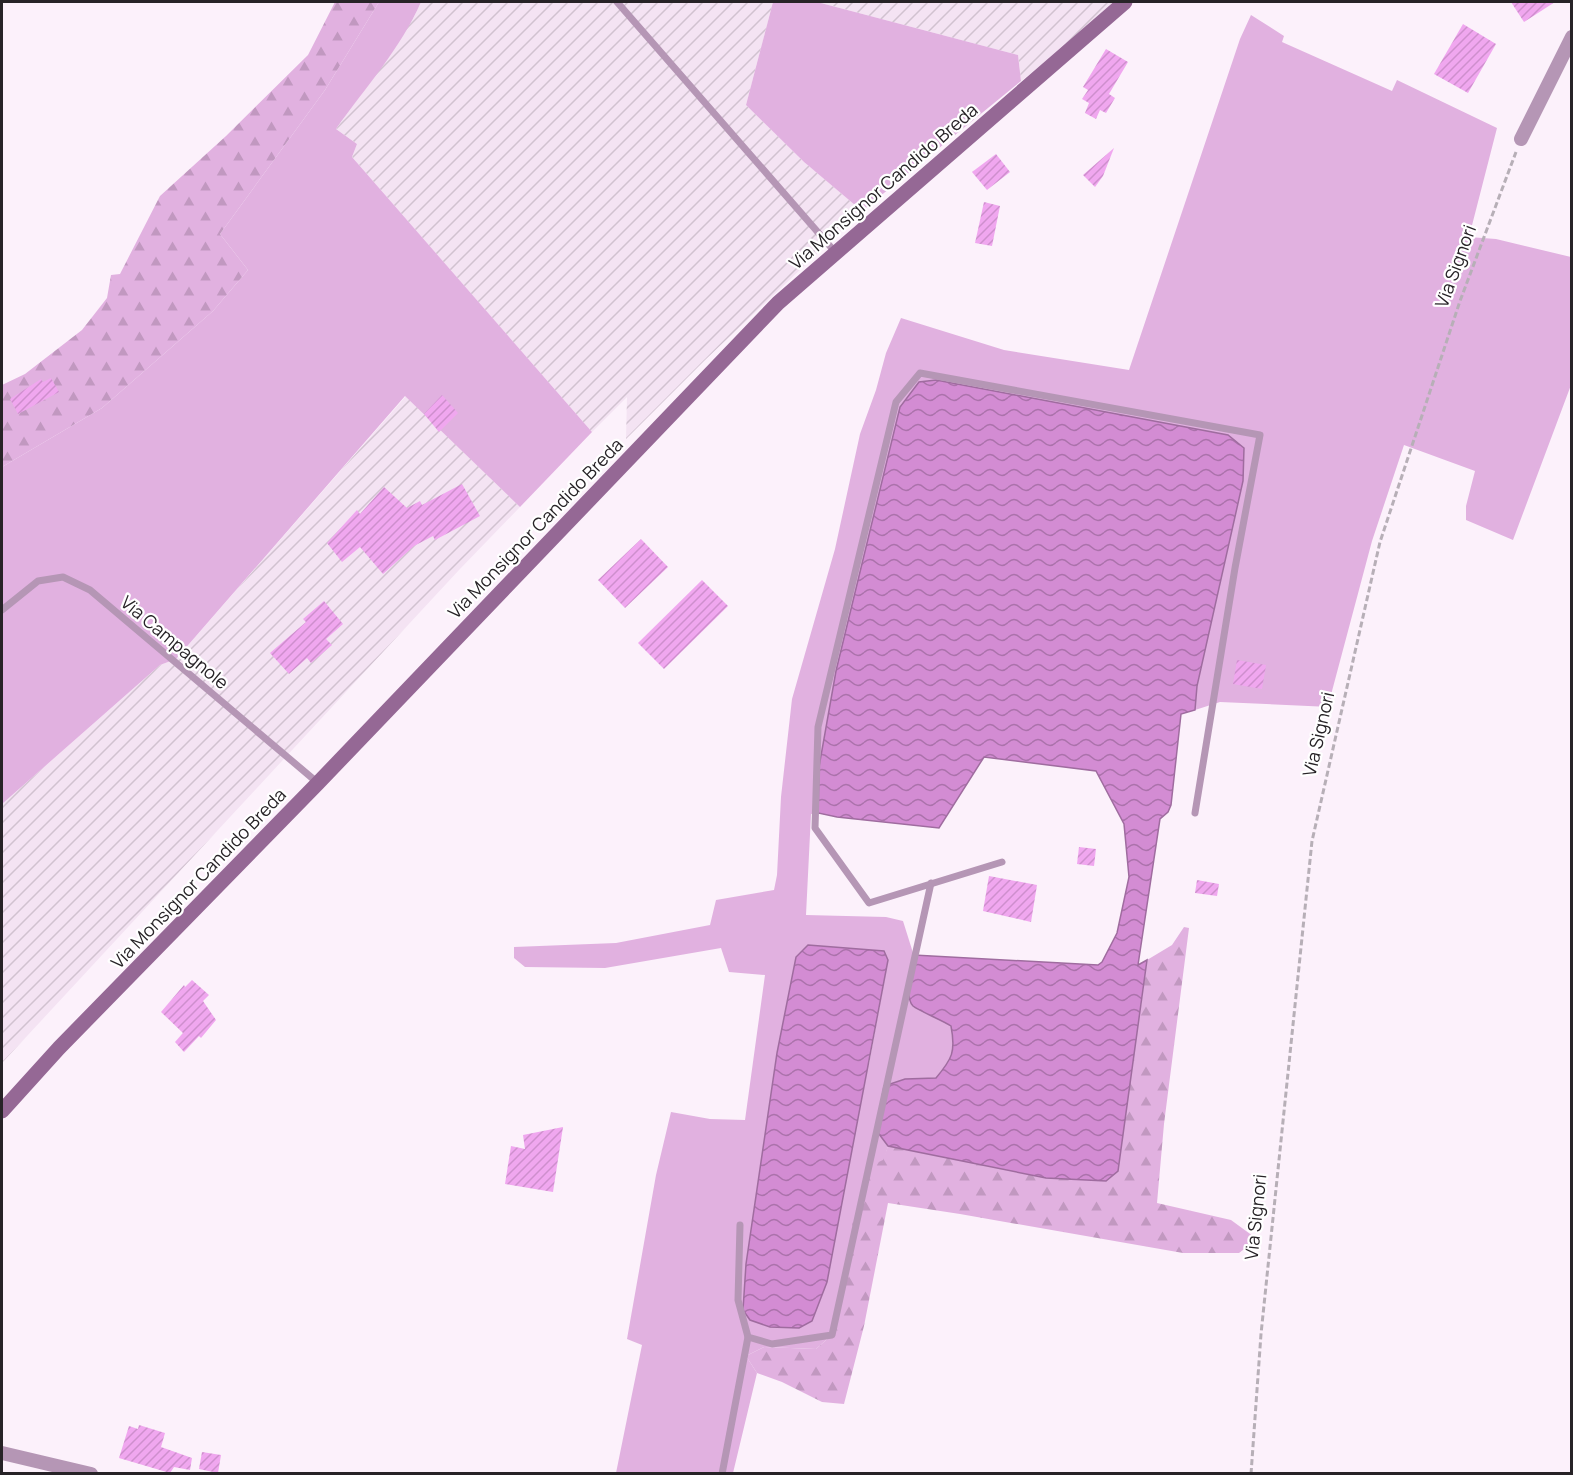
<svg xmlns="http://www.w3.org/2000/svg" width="1573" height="1475" font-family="Manrope,sans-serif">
  <defs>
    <pattern id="industrial-furrows" width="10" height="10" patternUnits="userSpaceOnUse" patternTransform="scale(1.5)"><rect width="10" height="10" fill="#f4e3f3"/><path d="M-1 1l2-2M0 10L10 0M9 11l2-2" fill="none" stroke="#d1c2d0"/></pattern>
    <pattern id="forest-firs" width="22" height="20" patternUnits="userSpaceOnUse" patternTransform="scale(1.5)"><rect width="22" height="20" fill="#e1b1e0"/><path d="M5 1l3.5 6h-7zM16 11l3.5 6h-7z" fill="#c198c0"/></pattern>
    <pattern id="water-waves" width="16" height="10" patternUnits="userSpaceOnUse" patternTransform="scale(1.5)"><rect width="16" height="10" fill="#d38cd3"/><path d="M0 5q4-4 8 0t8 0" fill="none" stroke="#ab72ab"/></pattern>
    <pattern id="building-hatch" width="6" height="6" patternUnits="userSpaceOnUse" patternTransform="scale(1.5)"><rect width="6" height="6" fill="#f0a7ef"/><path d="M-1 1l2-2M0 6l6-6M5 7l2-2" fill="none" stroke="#ce8fcd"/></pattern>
  </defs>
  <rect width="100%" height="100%" fill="#fcf1fb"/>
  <g fill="url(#industrial-furrows)">
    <path d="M 421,2 L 773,2 L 746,105 L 804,162 L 862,211 L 705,360 L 626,439 L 627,397 L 592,432 L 352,157 L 357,144 L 336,129 L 393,50 L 414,17 Z"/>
    <path d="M 817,2 L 1120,2 L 1021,81 L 1018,55 Z"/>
    <path d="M 406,396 L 520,507 L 459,570 L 2,1063 L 2,804 L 160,665 L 176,659 Z"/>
  </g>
  <g fill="#e1b1e0" fill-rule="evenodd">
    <path d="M 379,2 L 421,2 C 401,48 365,88 336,129 L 357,144 L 352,157 L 592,432 L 520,507 L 405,396 L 176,659 L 160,665 L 2,804 L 2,467 L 102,408 L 213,311 L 248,270 L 220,234 L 325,90 Z"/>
    <path d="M 773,2 L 817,2 L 1018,55 L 1021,81 L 862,211 L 804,162 L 746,105 Z"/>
    <path d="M 1251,15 L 1284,36 L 1282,42 L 1392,91 L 1397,80 L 1497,128 L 1469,237 L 1496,239 L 1571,257 L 1571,385 L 1513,540 L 1466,520 L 1466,506 L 1475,471 L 1404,445 L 1372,541 L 1332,691 L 1330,707 L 1220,702 L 1195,710 L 1197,686 L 1244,448 L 1228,436 L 936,380 L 900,407 L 836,671 L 818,813 L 811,814 L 806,915 L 886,917 L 903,921 L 914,956 L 913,1006 L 940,1019 L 951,1026 C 956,1052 953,1059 936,1078 L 905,1079 L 876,1130 L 888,1146 L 835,1332 L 816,1349 L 764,1347 L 746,1356 L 757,1373 L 733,1473 L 616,1473 L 642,1345 L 627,1339 L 656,1175 L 671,1112 L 710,1119 L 745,1120 L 765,975 L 729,972 L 721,948 L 605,968 L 525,967 L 514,958 L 514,947 L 616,943 L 710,925 L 716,900 L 774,890 L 777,875 L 781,797 L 792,699 L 835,549 L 860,434 L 876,390 L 886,353 L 901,318 L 1004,350 L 1129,370 L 1240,39 ZM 884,951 L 888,960 L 869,1064 L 743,1310 L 746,1264 L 777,1053 L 796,957 Z"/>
  </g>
  <g fill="url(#forest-firs)">
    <path d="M 335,2 L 379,2 L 325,90 L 220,234 L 248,270 L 213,311 L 102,408 L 2,467 L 2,385 L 25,374 L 82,330 L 107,298 L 111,275 L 120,274 L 160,196 L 226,136 L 308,55 Z"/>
    <path d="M 1184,927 L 1189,928 L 1164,1124 L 1157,1203 L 1231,1220 L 1257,1239 L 1239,1253 L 1183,1253 L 960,1214 L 888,1203 L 864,1326 L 844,1404 L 822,1402 L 782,1382 L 757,1373 L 746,1356 L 764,1347 L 816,1349 L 835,1332 L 853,1220 L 870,1166 L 883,1160 L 888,1146 L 1046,1178 L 1141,1006 L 1147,960 L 1172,945 Z"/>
  </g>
  <g fill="url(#water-waves)" stroke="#9f6c9f" stroke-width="1.5">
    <path d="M 936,380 L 1228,435 L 1244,448 L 1243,481 L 1197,686 L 1195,710 L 1181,714 L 1171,805 L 1168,812 L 1160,819 L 1138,965 L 1147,960 L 1118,1171 L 1106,1181 L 1046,1178 L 888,1146 L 876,1130 L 884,1086 L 905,1079 L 936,1078 C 952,1059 956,1052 951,1026 C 942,1020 919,1011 913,1006 C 904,997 912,967 914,955 L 1098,965 L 1102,962 L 1117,933 L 1129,877 L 1124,824 L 1096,771 L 984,757 L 939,828 L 837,817 L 818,813 L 819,767 L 836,671 L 900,407 L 919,382 Z"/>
    <path d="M 808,945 L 884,951 L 888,960 L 827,1282 L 812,1321 L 799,1328 L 770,1327 L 750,1320 L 743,1310 L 746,1264 L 777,1053 L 796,957 Z"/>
  </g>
  <g fill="url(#building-hatch)">
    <path d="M 1511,2 L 1555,2 L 1524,22 Z"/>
    <path d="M 1463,24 L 1496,44 L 1468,93 L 1434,74 Z"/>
    <path d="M 1106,49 L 1128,62 L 1109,94 L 1115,98 L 1106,113 L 1100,110 L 1096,119 L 1085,113 L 1089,103 L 1082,99 L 1088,90 L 1083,87 Z"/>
    <path d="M 1114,148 L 1103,176 L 1095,187 L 1083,175 Z"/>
    <path d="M 996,154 L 1010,172 L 987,190 L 972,172 Z"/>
    <path d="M 984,202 L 1000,206 L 992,246 L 975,243 Z"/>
    <path d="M 51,378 L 59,392 L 18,414 L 10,399 L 41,379 L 43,382 Z"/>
    <path d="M 442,395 L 458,413 L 439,432 L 424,414 Z"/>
    <path d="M 462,484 L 480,516 L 435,540 L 433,536 L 414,546 L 383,574 L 360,547 L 342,562 L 327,543 L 357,510 L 360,514 L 384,487 L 407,508 L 420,501 L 422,505 Z"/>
    <path d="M 641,539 L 668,567 L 625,608 L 598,580 Z"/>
    <path d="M 702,580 L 728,606 L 664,669 L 638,643 Z"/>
    <path d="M 324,601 L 343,624 L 326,639 L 332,645 L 311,663 L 307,658 L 289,674 L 270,653 L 306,622 L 303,619 Z"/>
    <path d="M 1237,660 L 1266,665 L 1262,689 L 1233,684 Z"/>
    <path d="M 1079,847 L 1096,849 L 1094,866 L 1077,864 Z"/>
    <path d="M 989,876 L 1037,885 L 1031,922 L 983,911 Z"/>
    <path d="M 1197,880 L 1219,884 L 1217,896 L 1195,893 Z"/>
    <path d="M 192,980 L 209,995 L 203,1001 L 216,1020 L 201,1038 L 199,1036 L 184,1052 L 175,1042 L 183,1033 L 161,1012 L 184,985 L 185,987 Z"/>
    <path d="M 563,1127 L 553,1192 L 505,1184 L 511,1146 L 525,1149 L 523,1135 Z"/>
    <path d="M 139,1425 L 165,1433 L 161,1447 L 192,1458 L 190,1470 L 174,1467 L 170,1473 L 119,1458 L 129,1426 L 138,1429 Z"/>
    <path d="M 202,1452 L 221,1455 L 218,1473 L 199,1469 Z"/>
  </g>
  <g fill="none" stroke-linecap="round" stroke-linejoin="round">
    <path stroke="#b7afb7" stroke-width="3" stroke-dasharray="6 3" stroke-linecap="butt" d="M 1251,1474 L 1261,1334 L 1312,841 L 1380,542 L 1460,301 L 1516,152"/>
    <g stroke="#b596b5" stroke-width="7">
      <path d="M 617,2 L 836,253"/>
      <path d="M 2,610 L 38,581 L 63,577 L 90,590 L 318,783"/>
      <path d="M 1002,862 L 869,903 L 815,828 L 818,727 L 896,402 L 920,373 L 1260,435 L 1235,568 L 1195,813"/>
      <path d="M 740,1225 L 738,1300 L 748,1337 L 772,1344 L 832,1335 L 931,883"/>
      <path d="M 722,1474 L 748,1337"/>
    </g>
    <g stroke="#b596b5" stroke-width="14">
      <path d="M 1521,139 L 1572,37"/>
      <path d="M 2,1453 L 91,1474"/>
    </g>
    <path stroke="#956895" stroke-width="15" d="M 2,1111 L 59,1048 L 318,783 L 778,303 L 1125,2"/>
  </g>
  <g text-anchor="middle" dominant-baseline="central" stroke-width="4.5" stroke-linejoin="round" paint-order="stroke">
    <g font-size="18" fill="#272327" stroke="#fff">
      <text transform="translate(883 186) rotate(-41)">Via Monsignor Candido Breda</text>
      <text transform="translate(1455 266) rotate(-70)">Via Signori</text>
      <text transform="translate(535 528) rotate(-46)">Via Monsignor Candido Breda</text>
      <text transform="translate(175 642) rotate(40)">Via Campagnole</text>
      <text transform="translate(1318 734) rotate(-77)">Via Signori</text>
      <text transform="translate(198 878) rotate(-46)">Via Monsignor Candido Breda</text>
      <text transform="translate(1255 1217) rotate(-84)">Via Signori</text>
    </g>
  </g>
  <rect width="1573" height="1475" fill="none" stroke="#272327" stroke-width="6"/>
</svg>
